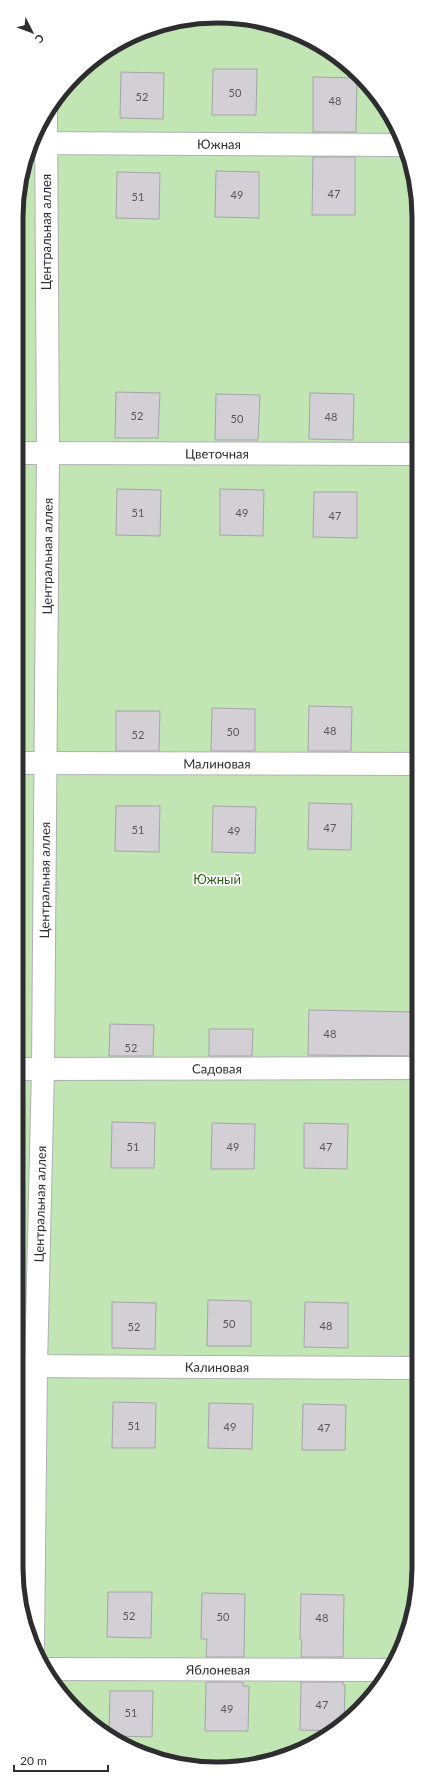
<svg xmlns="http://www.w3.org/2000/svg" width="435" height="1785" font-family="Lato,sans-serif">
  <rect width="100%" height="100%" fill="#f3f3f9"/>
  <path fill="#c1e6b4" d="M 244,18 L 307,37 L 360,75 L 398,129 L 417,191 L 417,1594 L 392,1668 L 340,1727 L 270,1762 L 204,1769 L 129,1748 L 66,1701 L 31,1644 L 16,1567 L 18,191 L 43,117 L 95,58 L 166,23 Z"/>
  <g fill="#d3d0d5" stroke="#a6a3a8">
    <path d="M 213,69 L 257,69 L 256,115 L 212,115 Z"/>
    <path d="M 121,72 L 164,73 L 163,119 L 120,118 Z"/>
    <path d="M 313,77 L 357,78 L 356,132 L 313,132 Z"/>
    <path d="M 313,157 L 355,157 L 355,215 L 312,215 Z"/>
    <path d="M 216,171 L 259,172 L 259,218 L 215,217 Z"/>
    <path d="M 117,172 L 160,173 L 159,219 L 116,218 Z"/>
    <path d="M 116,392 L 160,393 L 158,438 L 115,438 Z"/>
    <path d="M 310,393 L 354,394 L 353,440 L 309,439 Z"/>
    <path d="M 216,394 L 260,395 L 258,440 L 215,440 Z"/>
    <path d="M 117,489 L 161,490 L 160,536 L 116,535 Z"/>
    <path d="M 220,489 L 264,490 L 263,536 L 220,535 Z"/>
    <path d="M 314,492 L 357,492 L 357,538 L 313,537 Z"/>
    <path d="M 309,706 L 352,707 L 351,751 L 308,751 Z"/>
    <path d="M 212,708 L 255,709 L 255,751 L 211,751 Z"/>
    <path d="M 116,711 L 160,711 L 159,751 L 116,751 Z"/>
    <path d="M 309,803 L 352,804 L 351,850 L 308,849 Z"/>
    <path d="M 116,806 L 160,806 L 159,852 L 115,851 Z"/>
    <path d="M 213,806 L 256,807 L 255,853 L 212,852 Z"/>
    <path d="M 309,1010 L 417,1012 L 417,1056 L 308,1055 Z"/>
    <path d="M 110,1024 L 154,1025 L 153,1056 L 109,1056 Z"/>
    <path d="M 209,1029 L 253,1029 L 252,1056 L 209,1056 Z"/>
    <path d="M 112,1122 L 155,1123 L 154,1168 L 111,1168 Z"/>
    <path d="M 212,1123 L 255,1124 L 254,1169 L 211,1169 Z"/>
    <path d="M 304,1123 L 348,1124 L 347,1169 L 304,1168 Z"/>
    <path d="M 208,1300 L 251,1301 L 251,1346 L 207,1346 Z"/>
    <path d="M 112,1302 L 156,1303 L 155,1349 L 112,1348 Z"/>
    <path d="M 305,1302 L 348,1303 L 348,1348 L 304,1347 Z"/>
    <path d="M 113,1402 L 156,1403 L 155,1448 L 112,1448 Z"/>
    <path d="M 209,1403 L 253,1404 L 252,1449 L 208,1448 Z"/>
    <path d="M 303,1404 L 346,1405 L 345,1450 L 302,1450 Z"/>
    <path d="M 108,1592 L 152,1592 L 151,1638 L 107,1637 Z"/>
    <path d="M 202,1593 L 245,1594 L 244,1657 L 206,1657 L 207,1639 L 201,1639 Z"/>
    <path d="M 301,1594 L 344,1595 L 343,1657 L 301,1657 L 302,1640 L 300,1640 Z"/>
    <path d="M 206,1682 L 243,1682 L 243,1686 L 249,1686 L 248,1731 L 205,1731 Z"/>
    <path d="M 301,1682 L 343,1682 L 343,1685 L 345,1685 L 344,1723 L 340,1727 L 334,1731 L 300,1730 Z"/>
    <path d="M 110,1691 L 153,1691 L 152,1737 L 113,1736 L 109,1733 Z"/>
  </g>
  <g fill="none" stroke-linecap="round" stroke-linejoin="round">
    <g stroke="#b0b0b5" stroke-width="24">
      <g id="minor">
        <path id="s1" d="M 34,143 L 403,145"/>
        <path id="s2" d="M 17,453 L 417,454"/>
        <path id="s3" d="M 17,763 L 417,764"/>
        <path id="s4" d="M 17,1069 L 417,1068"/>
        <path id="s5" d="M 16,1366 L 417,1368"/>
        <path id="s6" d="M 33,1647 L 36,1366 L 43,1069 L 48,453 L 46,113"/>
        <path id="s7" d="M 47,1669 L 390,1670"/>
      </g>
    </g>
    <use href="#minor" stroke="#fff" stroke-width="22"/>
  </g>
  <g text-anchor="middle" dominant-baseline="central" stroke-width="3.5" stroke-linejoin="round" paint-order="stroke">
    <g font-size="11" fill="#57565a">
      <text x="235" y="92">50</text>
      <text x="142" y="96">52</text>
      <text x="335" y="100">48</text>
      <text x="334" y="193">47</text>
      <text x="237" y="194">49</text>
      <text x="138" y="196">51</text>
      <text x="137" y="415">52</text>
      <text x="331" y="416">48</text>
      <text x="237" y="418">50</text>
      <text x="138" y="512">51</text>
      <text x="242" y="512">49</text>
      <text x="335" y="515">47</text>
      <text x="330" y="730">48</text>
      <text x="233" y="731">50</text>
      <text x="138" y="734">52</text>
      <text x="330" y="827">47</text>
      <text x="138" y="829">51</text>
      <text x="234" y="830">49</text>
      <text x="330" y="1033">48</text>
      <text x="131" y="1047">52</text>
      <text x="133" y="1146">51</text>
      <text x="233" y="1146">49</text>
      <text x="326" y="1146">47</text>
      <text x="229" y="1323">50</text>
      <text x="326" y="1325">48</text>
      <text x="134" y="1326">52</text>
      <text x="134" y="1425">51</text>
      <text x="230" y="1426">49</text>
      <text x="324" y="1427">47</text>
      <text x="129" y="1615">52</text>
      <text x="223" y="1616">50</text>
      <text x="322" y="1617">48</text>
      <text x="322" y="1704">47</text>
      <text x="227" y="1708">49</text>
      <text x="131" y="1712">51</text>
    </g>
    <g font-size="13" fill="#2e2e31" stroke="#fff">
      <text stroke="none"><textPath href="#s1" startOffset="185">Южная</textPath></text>
      <text transform="translate(46 232) rotate(-90)">Центральная аллея</text>
      <text stroke="none"><textPath href="#s2" startOffset="200">Цветочная</textPath></text>
      <text stroke="none"><textPath href="#s6" startOffset="1091">Центральная аллея</textPath></text>
      <text stroke="none"><textPath href="#s3" startOffset="200">Малиновая</textPath></text>
      <text stroke="none"><textPath href="#s6" startOffset="767">Центральная аллея</textPath></text>
      <text stroke="none"><textPath href="#s4" startOffset="200">Садовая</textPath></text>
      <text stroke="none"><textPath href="#s6" startOffset="443">Центральная аллея</textPath></text>
      <text stroke="none"><textPath href="#s5" startOffset="201">Калиновая</textPath></text>
      <text stroke="none"><textPath href="#s7" startOffset="171">Яблоневая</textPath></text>
    </g>
    <g font-size="13" fill="#2e5f17" stroke="#fff">
      <text x="217" y="879">Южный</text>
    </g>
  </g>
  <path d="M0 0H435V1785H0ZM217 23H218A194 194 0 0 1 412 217V1568A194 194 0 0 1 218 1762H217A194 194 0 0 1 23 1568V217A194 194 0 0 1 217 23Z" fill="#fff" fill-rule="evenodd"/>
  <path fill="none" stroke="#2e2e31" stroke-width="5" d="M217 23H218A194 194 0 0 1 412 217V1568A194 194 0 0 1 218 1762H217A194 194 0 0 1 23 1568V217A194 194 0 0 1 217 23Z"/>
  <g transform="translate(32 32) rotate(132)" stroke="#ffffff" stroke-width="3" paint-order="stroke">
  <path d="M0-3L7 15L0 10L-7 15Z" fill="#2e2e31"/>
  <text y="-6" font-size="11" font-weight="bold" text-anchor="middle" fill="#2e2e31">С</text>
  </g>
  <path d="M14 1765v6h94v-6" fill="none" stroke="#2e2e31" stroke-width="2"/>
  <text x="20" y="1765" font-size="12" fill="#2e2e31" stroke="#ffffff" stroke-width="3" paint-order="stroke">20 m</text>
</svg>
